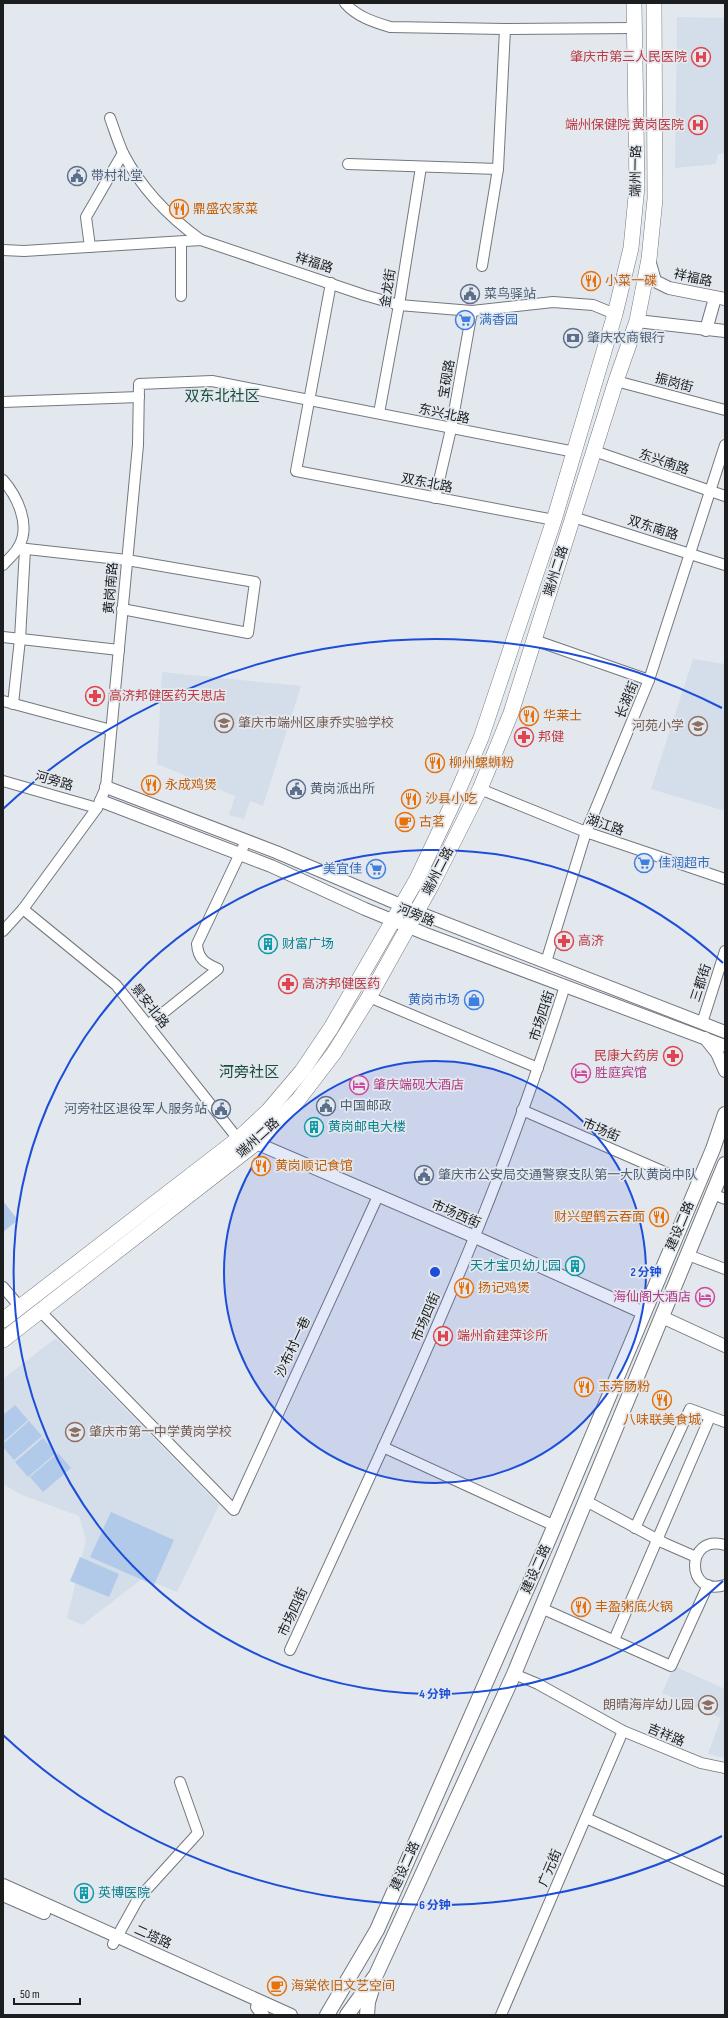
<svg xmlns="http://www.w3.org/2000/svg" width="728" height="2018" font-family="'Sofia Sans Condensed','Noto Sans SC',sans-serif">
  <rect width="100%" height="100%" fill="#e3e8ee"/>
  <g fill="#d4ddea">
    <path d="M 677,17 L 725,18 L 725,154 L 718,154 L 716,164 L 675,168 Z"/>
    <path d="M 693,659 L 725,664 L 725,811 L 651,789 Z"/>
    <path d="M 162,672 L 301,686 L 263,806 L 250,801 L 244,819 L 229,815 L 235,796 L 157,764 Z"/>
    <path d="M 56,1338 L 219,1505 L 177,1592 L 143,1578 L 82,1625 L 67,1618 L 86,1540 L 79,1516 L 22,1495 L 3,1484 L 3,1379 Z"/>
    <path d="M 674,1666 L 725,1689 L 725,1758 L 708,1754 L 721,1718 L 662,1693 Z"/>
  </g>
  <g fill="#b2caea">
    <path d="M 3,1201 L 18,1220 L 3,1232 Z"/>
    <path d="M 15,1405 L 28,1420 L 3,1442 L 3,1415 Z"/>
    <path d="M 29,1421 L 42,1436 L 14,1460 L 3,1447 L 3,1444 Z"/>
    <path d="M 43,1438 L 56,1453 L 28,1477 L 15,1462 Z"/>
    <path d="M 58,1453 L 71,1468 L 43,1492 L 30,1477 Z"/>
    <path d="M 111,1512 L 174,1540 L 154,1585 L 90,1557 Z"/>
    <path d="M 80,1557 L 119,1574 L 109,1597 L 70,1581 Z"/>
  </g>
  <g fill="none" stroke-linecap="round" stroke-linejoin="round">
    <g stroke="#74787e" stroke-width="12">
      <g id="minor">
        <path d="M 345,3 C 357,17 374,22 390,27 L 505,29 L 634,28"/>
        <path d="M 110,118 C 114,129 118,142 123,153 C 141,188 169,217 201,240"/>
        <path d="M 348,164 L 498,169"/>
        <path d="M 181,242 L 181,296"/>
        <path d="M 90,247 L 86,217 L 123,153"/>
        <path d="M 3,250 L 24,251 L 201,240 L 364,295 L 399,305 L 472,311 L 553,302 L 593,305 L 615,314"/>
        <path d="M 482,266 L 498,169 L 505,29"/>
        <path d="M 331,283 L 296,471 L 554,520"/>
        <path d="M 616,381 L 725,410"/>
        <path d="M 3,402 L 139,397"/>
        <path d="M 379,413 L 399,305 L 421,167"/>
        <path d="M 594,451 L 725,496"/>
        <path d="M 3,480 C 17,496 31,525 19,546 C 16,553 8,559 3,565"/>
        <path d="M 435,498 L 451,429 L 472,311"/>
        <path d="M 573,517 L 725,565"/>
        <path d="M 18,548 L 127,560 L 255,582 L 248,633 L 122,609"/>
        <path d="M 3,637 L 119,650"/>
        <path d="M 534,640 L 649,680"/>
        <path d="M 3,701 L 111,730"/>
        <path d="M 13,704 L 20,639 L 25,549"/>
        <path d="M 3,781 L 97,808"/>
        <path d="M 480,789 L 586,832 L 725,879"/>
        <path d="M 23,909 L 116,985 L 238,1139"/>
        <path d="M 3,931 L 23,909 L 97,808 L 106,787 L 138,445 L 139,384 L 212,381 L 575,452"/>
        <path d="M 546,962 L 586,832 L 649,680 L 725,445"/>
        <path d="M 369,997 L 538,1068"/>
        <path d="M 702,1023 L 725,951"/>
        <path d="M 148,1025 L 218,969 C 205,963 198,959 197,944 L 246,841"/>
        <path d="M 522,1110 L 669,1174"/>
        <path d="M 713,1194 L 725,1199"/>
        <path d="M 688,1255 L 725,1269"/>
        <path d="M 3,1287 L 20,1307"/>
        <path d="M 40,1311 L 234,1510 L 378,1196"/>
        <path d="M 383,1447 L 555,1526"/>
        <path d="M 586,1501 L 664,1543 L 696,1557"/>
        <path d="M 635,1528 L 690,1409 L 725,1422"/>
        <path d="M 725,1545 C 685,1533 685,1598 725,1585"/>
        <path d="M 541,1608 L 671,1666 L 708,1585"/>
        <path d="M 614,1640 L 710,1417"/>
        <path d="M 290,1650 C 353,1513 417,1377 474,1238 C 508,1155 538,1070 565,986"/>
        <path d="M 514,1674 L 538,1684 L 623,1731 L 701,1763 L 725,1768"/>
        <path d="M 586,1818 L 725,1881"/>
        <path d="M 113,1944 L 138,1899 L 198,1833 L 180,1782"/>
        <path d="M 501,2015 L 623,1731"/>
      </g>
    </g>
    <g stroke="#74787e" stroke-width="14">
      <g id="tertiary">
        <path d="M 649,260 L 655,281 L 669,288 L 725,299"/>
        <path d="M 637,321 L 725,331"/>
        <path d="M 706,330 L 715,298"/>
        <path d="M 106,787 L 276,852 L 417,912 L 725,1032"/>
        <path d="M 101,801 L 271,866 L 365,909 L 426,934 L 725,1046"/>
        <path d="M 705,1038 L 717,1053 L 725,1071"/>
        <path d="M 256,1143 L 475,1237 L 644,1313"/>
        <path d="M 662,1317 L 725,1346"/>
        <path d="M 3,1885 L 291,2015"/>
        <path d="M 3,1895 L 44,1913"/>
        <path d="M 257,2007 L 263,2015"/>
      </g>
    </g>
    <g stroke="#74787e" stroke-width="16">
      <g id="secondary">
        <path d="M 327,2015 L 377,1930 L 549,1539 L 713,1149 L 725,1114"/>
        <path d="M 347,2015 L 376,1975 L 514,1674 L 725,1164"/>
        <path d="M 367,2015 L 368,2002 L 373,1986"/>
      </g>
    </g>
    <g stroke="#74787e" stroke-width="16">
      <g id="primary">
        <path d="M 3,1320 L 238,1139 L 268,1111 L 302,1071 L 331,1028 L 417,879 L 451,807 L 481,738 L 554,520 L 615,314 L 631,248 L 637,186 L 634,3"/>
        <path d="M 3,1340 L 256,1143 L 298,1100 L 334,1053 L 369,997 L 431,886 L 480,789 L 511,713 L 616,381 L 637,321 L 649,259 L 655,199 L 654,3"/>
      </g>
    </g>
    <use href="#minor" stroke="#fff" stroke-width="10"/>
    <use href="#tertiary" stroke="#fff" stroke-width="12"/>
    <use href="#secondary" stroke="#fff" stroke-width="14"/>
    <use href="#primary" stroke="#fff" stroke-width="15"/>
  </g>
  <circle cx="435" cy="1272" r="211" fill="#1d4ed8" fill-opacity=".12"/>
  <g fill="none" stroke="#1d4ed8" stroke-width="2">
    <circle cx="435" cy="1272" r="211"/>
    <path d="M723 1581A422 422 0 1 1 723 963"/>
    <path d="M722 1836A633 633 0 0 1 3 1735M3 809A633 633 0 0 1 722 708"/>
  </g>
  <defs>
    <g id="hospital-ring" transform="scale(1)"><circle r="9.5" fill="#e3e8ee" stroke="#e0444e" stroke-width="1.5"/><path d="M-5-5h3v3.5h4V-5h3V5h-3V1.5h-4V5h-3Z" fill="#e0444e"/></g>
    <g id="civic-ring" transform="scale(1)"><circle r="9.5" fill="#e3e8ee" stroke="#5c6f8a" stroke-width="1.5"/><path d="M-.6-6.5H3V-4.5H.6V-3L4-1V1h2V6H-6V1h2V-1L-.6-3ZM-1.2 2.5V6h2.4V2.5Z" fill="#5c6f8a"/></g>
    <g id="restaurant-ring" transform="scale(1)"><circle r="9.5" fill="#e3e8ee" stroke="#e8710a" stroke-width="1.5"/><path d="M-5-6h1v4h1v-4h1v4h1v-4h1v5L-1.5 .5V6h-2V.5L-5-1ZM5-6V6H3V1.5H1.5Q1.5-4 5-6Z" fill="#e8710a"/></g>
    <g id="supermarket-ring" transform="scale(1)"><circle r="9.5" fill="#e3e8ee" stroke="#3f7fe0" stroke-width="1.5"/><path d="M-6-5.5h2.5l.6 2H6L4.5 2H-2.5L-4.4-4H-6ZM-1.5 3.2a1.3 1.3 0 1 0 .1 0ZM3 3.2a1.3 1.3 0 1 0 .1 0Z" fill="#3f7fe0"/></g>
    <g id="bank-ring" transform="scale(1)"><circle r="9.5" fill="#e3e8ee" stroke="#5c6f8a" stroke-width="1.5"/><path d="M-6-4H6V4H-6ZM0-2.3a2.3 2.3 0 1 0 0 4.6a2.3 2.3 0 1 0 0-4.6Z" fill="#5c6f8a"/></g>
    <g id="pharmacy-ring" transform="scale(1)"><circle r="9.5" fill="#e3e8ee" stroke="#e0444e" stroke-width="1.5"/><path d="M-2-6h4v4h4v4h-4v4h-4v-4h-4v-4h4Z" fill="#e0444e"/></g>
    <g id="school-ring" transform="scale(1)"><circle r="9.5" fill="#e3e8ee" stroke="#8d6e63" stroke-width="1.5"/><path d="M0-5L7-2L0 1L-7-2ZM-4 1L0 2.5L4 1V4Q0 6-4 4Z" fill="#8d6e63"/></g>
    <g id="cafe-ring" transform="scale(1)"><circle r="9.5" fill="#e3e8ee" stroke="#e8710a" stroke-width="1.5"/><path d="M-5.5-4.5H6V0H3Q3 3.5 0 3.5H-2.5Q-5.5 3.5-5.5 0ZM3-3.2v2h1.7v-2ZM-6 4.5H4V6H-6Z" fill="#e8710a"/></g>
    <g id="building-ring" transform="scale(1)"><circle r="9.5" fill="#e3e8ee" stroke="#0f9aa8" stroke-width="1.5"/><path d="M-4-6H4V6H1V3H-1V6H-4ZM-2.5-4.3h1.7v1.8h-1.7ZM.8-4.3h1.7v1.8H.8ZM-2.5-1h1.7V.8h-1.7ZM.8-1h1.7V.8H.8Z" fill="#0f9aa8"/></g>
    <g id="shop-ring" transform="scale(1)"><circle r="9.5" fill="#e3e8ee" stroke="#3f7fe0" stroke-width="1.5"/><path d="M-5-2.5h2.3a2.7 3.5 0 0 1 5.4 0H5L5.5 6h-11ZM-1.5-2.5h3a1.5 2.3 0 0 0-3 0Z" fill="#3f7fe0"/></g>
    <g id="hotel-ring" transform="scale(1)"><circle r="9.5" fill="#e3e8ee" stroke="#d1479c" stroke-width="1.5"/><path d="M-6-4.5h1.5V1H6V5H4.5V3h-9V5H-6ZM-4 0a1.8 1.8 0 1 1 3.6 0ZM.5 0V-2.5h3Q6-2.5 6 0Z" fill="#d1479c"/></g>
  </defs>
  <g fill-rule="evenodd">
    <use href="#hospital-ring" x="701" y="57"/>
    <use href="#hospital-ring" x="698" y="125"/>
    <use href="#civic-ring" x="77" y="176"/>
    <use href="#restaurant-ring" x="179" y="209"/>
    <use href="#restaurant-ring" x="591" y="281"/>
    <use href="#civic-ring" x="470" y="294"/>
    <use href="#supermarket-ring" x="465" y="320"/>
    <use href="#bank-ring" x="573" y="338"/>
    <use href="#pharmacy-ring" x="95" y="696"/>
    <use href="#restaurant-ring" x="529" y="716"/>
    <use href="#school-ring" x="224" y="723"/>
    <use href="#school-ring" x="698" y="726"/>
    <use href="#pharmacy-ring" x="524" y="737"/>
    <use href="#restaurant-ring" x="435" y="763"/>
    <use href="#restaurant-ring" x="151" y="785"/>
    <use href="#civic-ring" x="296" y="789"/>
    <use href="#restaurant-ring" x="411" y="799"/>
    <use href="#cafe-ring" x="405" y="822"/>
    <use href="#supermarket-ring" x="644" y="863"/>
    <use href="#supermarket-ring" x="376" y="869"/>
    <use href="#pharmacy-ring" x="564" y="941"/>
    <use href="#building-ring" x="268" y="944"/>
    <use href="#pharmacy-ring" x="288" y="984"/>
    <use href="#shop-ring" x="474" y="1000"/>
    <use href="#pharmacy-ring" x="673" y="1056"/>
    <use href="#hotel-ring" x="581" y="1073"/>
    <use href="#hotel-ring" x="359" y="1085"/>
    <use href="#civic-ring" x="326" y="1106"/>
    <use href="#civic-ring" x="221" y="1109"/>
    <use href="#building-ring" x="314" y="1127"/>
    <use href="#restaurant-ring" x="261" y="1166"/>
    <use href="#civic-ring" x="424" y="1175"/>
    <use href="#restaurant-ring" x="659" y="1217"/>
    <use href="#building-ring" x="575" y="1266"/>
    <use href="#restaurant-ring" x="464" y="1288"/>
    <use href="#hotel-ring" x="705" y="1297"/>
    <use href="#hospital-ring" x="443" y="1336"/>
    <use href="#restaurant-ring" x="584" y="1387"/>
    <use href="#restaurant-ring" x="662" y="1400"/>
    <use href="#school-ring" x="75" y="1432"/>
    <use href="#restaurant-ring" x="581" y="1607"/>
    <use href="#school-ring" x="708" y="1705"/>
    <use href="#building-ring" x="84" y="1893"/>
    <use href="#cafe-ring" x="277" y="1986"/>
  </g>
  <g text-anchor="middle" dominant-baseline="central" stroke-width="3.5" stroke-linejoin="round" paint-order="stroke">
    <g font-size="13" fill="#be3a42" stroke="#e3e8ee" text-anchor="start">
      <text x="687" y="57" text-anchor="end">肇庆市第三人民医院</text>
      <text x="684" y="125" text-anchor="end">端州保健院 黄岗医院</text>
      <text x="109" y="696">高济邦健医药天思店</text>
      <text x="538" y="737">邦健</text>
      <text x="578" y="941">高济</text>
      <text x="302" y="984">高济邦健医药</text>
      <text x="659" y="1056" text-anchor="end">民康大药房</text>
      <text x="457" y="1336">端州俞建萍诊所</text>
    </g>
    <g font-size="13" fill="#1b1d1f" stroke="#e3e8ee">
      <text transform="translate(636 171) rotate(-89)">端州一路</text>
      <text transform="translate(314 263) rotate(18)">祥福路</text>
      <text transform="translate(693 278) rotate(13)">祥福路</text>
      <text transform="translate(388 288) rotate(-81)">金龙街</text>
      <text transform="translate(447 379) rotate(-80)">宝砚路</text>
      <text transform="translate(674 383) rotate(15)">振岗街</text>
      <text transform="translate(444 414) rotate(12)">东兴北路</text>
      <text transform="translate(664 462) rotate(19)">东兴南路</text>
      <text transform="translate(427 483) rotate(11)">双东北路</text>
      <text transform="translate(653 528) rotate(18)">双东南路</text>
      <text transform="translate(556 571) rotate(-72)">端州二路</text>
      <text transform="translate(111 588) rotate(-85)">黄岗南路</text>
      <text transform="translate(627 700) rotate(-68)">长湖街</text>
      <text transform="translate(54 781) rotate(16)">河旁路</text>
      <text transform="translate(605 825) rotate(19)">湖江路</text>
      <text transform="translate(438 871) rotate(-63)">端州二路</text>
      <text transform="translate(416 915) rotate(22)">河旁路</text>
      <text transform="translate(701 983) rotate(-72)">三都街</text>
      <text transform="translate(150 1006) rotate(52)">景安北路</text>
      <text transform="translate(542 1016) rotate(-72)">市场四街</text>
      <text transform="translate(601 1130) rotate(23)">市场街</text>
      <text transform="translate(258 1138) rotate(-42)">端州二路</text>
      <text transform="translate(456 1214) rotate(23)">市场西街</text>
      <text transform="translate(680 1226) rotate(-67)">建设二路</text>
      <text transform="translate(426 1317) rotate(-67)">市场四街</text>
      <text transform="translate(293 1347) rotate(-65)">沙布村一巷</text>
      <text transform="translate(536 1569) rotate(-66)">建设二路</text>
      <text transform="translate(293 1612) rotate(-65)">市场四街</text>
      <text transform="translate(666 1735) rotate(22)">吉祥路</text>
      <text transform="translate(405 1866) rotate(-66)">建设二路</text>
      <text transform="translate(550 1868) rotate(-67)">广元街</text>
      <text transform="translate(153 1937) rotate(24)">二塔路</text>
    </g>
    <g font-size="13" fill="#4e5e75" stroke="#e3e8ee" text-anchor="start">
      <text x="91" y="176">带村礼堂</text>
      <text x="484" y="294">菜鸟驿站</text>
      <text x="587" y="338">肇庆农商银行</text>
      <text x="310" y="789">黄岗派出所</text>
      <text x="340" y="1106">中国邮政</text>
      <text x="207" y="1109" text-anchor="end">河旁社区退役军人服务站</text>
      <text x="438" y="1175">肇庆市公安局交通警察支队第一大队黄岗中队</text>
    </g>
    <g font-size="13" fill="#c56008" stroke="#e3e8ee" text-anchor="start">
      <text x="193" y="209">鼎盛农家菜</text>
      <text x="605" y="281">小菜一碟</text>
      <text x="543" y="716">华莱士</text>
      <text x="449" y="763">柳州螺蛳粉</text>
      <text x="165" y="785">永成鸡煲</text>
      <text x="425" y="799">沙县小吃</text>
      <text x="419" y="822">古茗</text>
      <text x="275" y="1166">黄岗顺记食馆</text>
      <text x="645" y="1217" text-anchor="end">财兴塱鹤云吞面</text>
      <text x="478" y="1288">扬记鸡煲</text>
      <text x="598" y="1387">玉芳肠粉</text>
      <text x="662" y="1420" text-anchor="middle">八味联美食城</text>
      <text x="595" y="1607">丰盈粥底火锅</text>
      <text x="291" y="1986">海棠依旧文艺空间</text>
    </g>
    <g font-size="13" fill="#366cbe" stroke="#e3e8ee" text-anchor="start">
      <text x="479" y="320">满香园</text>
      <text x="658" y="863">佳润超市</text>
      <text x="362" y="869" text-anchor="end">美宜佳</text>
      <text x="460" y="1000" text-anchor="end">黄岗市场</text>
    </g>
    <g font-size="13" fill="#785e54" stroke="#e3e8ee" text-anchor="start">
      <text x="238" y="723">肇庆市端州区康乔实验学校</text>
      <text x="684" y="726" text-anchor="end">河苑小学</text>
      <text x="89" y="1432">肇庆市第一中学黄岗学校</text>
      <text x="694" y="1705" text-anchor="end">朗晴海岸幼儿园</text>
    </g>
    <g font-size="13" fill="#0d838f" stroke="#e3e8ee" text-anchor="start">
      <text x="282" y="944">财富广场</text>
      <text x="328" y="1127">黄岗邮电大楼</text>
      <text x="561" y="1266" text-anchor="end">天才宝贝幼儿园</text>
      <text x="98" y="1893">英博医院</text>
    </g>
    <g font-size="13" fill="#b23c85" stroke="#e3e8ee" text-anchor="start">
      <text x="595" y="1073">胜庭宾馆</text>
      <text x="373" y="1085">肇庆端砚大酒店</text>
      <text x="691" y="1297" text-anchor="end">海仙阁大酒店</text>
    </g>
    <g font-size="15" fill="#1a4d3e" stroke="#e3e8ee">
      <text x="222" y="396">双东北社区</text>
      <text x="249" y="1072">河旁社区</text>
    </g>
  </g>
  <circle cx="435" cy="1272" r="6" fill="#1d4ed8" stroke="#e3e8ee" stroke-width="2"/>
  <g font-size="12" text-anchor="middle" font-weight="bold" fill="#1d4ed8" stroke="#e3e8ee" stroke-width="3.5" stroke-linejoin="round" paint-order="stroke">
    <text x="646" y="1276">2 分钟</text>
    <text x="435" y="1698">4 分钟</text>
    <text x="435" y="1909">6 分钟</text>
  </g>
  <rect width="728" height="2018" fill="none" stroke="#1b1d1f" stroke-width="8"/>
  <path d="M14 1998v6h66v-6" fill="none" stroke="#1b1d1f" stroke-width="2"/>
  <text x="20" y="1998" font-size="12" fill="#1b1d1f" stroke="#e3e8ee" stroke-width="3" paint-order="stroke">50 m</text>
</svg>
